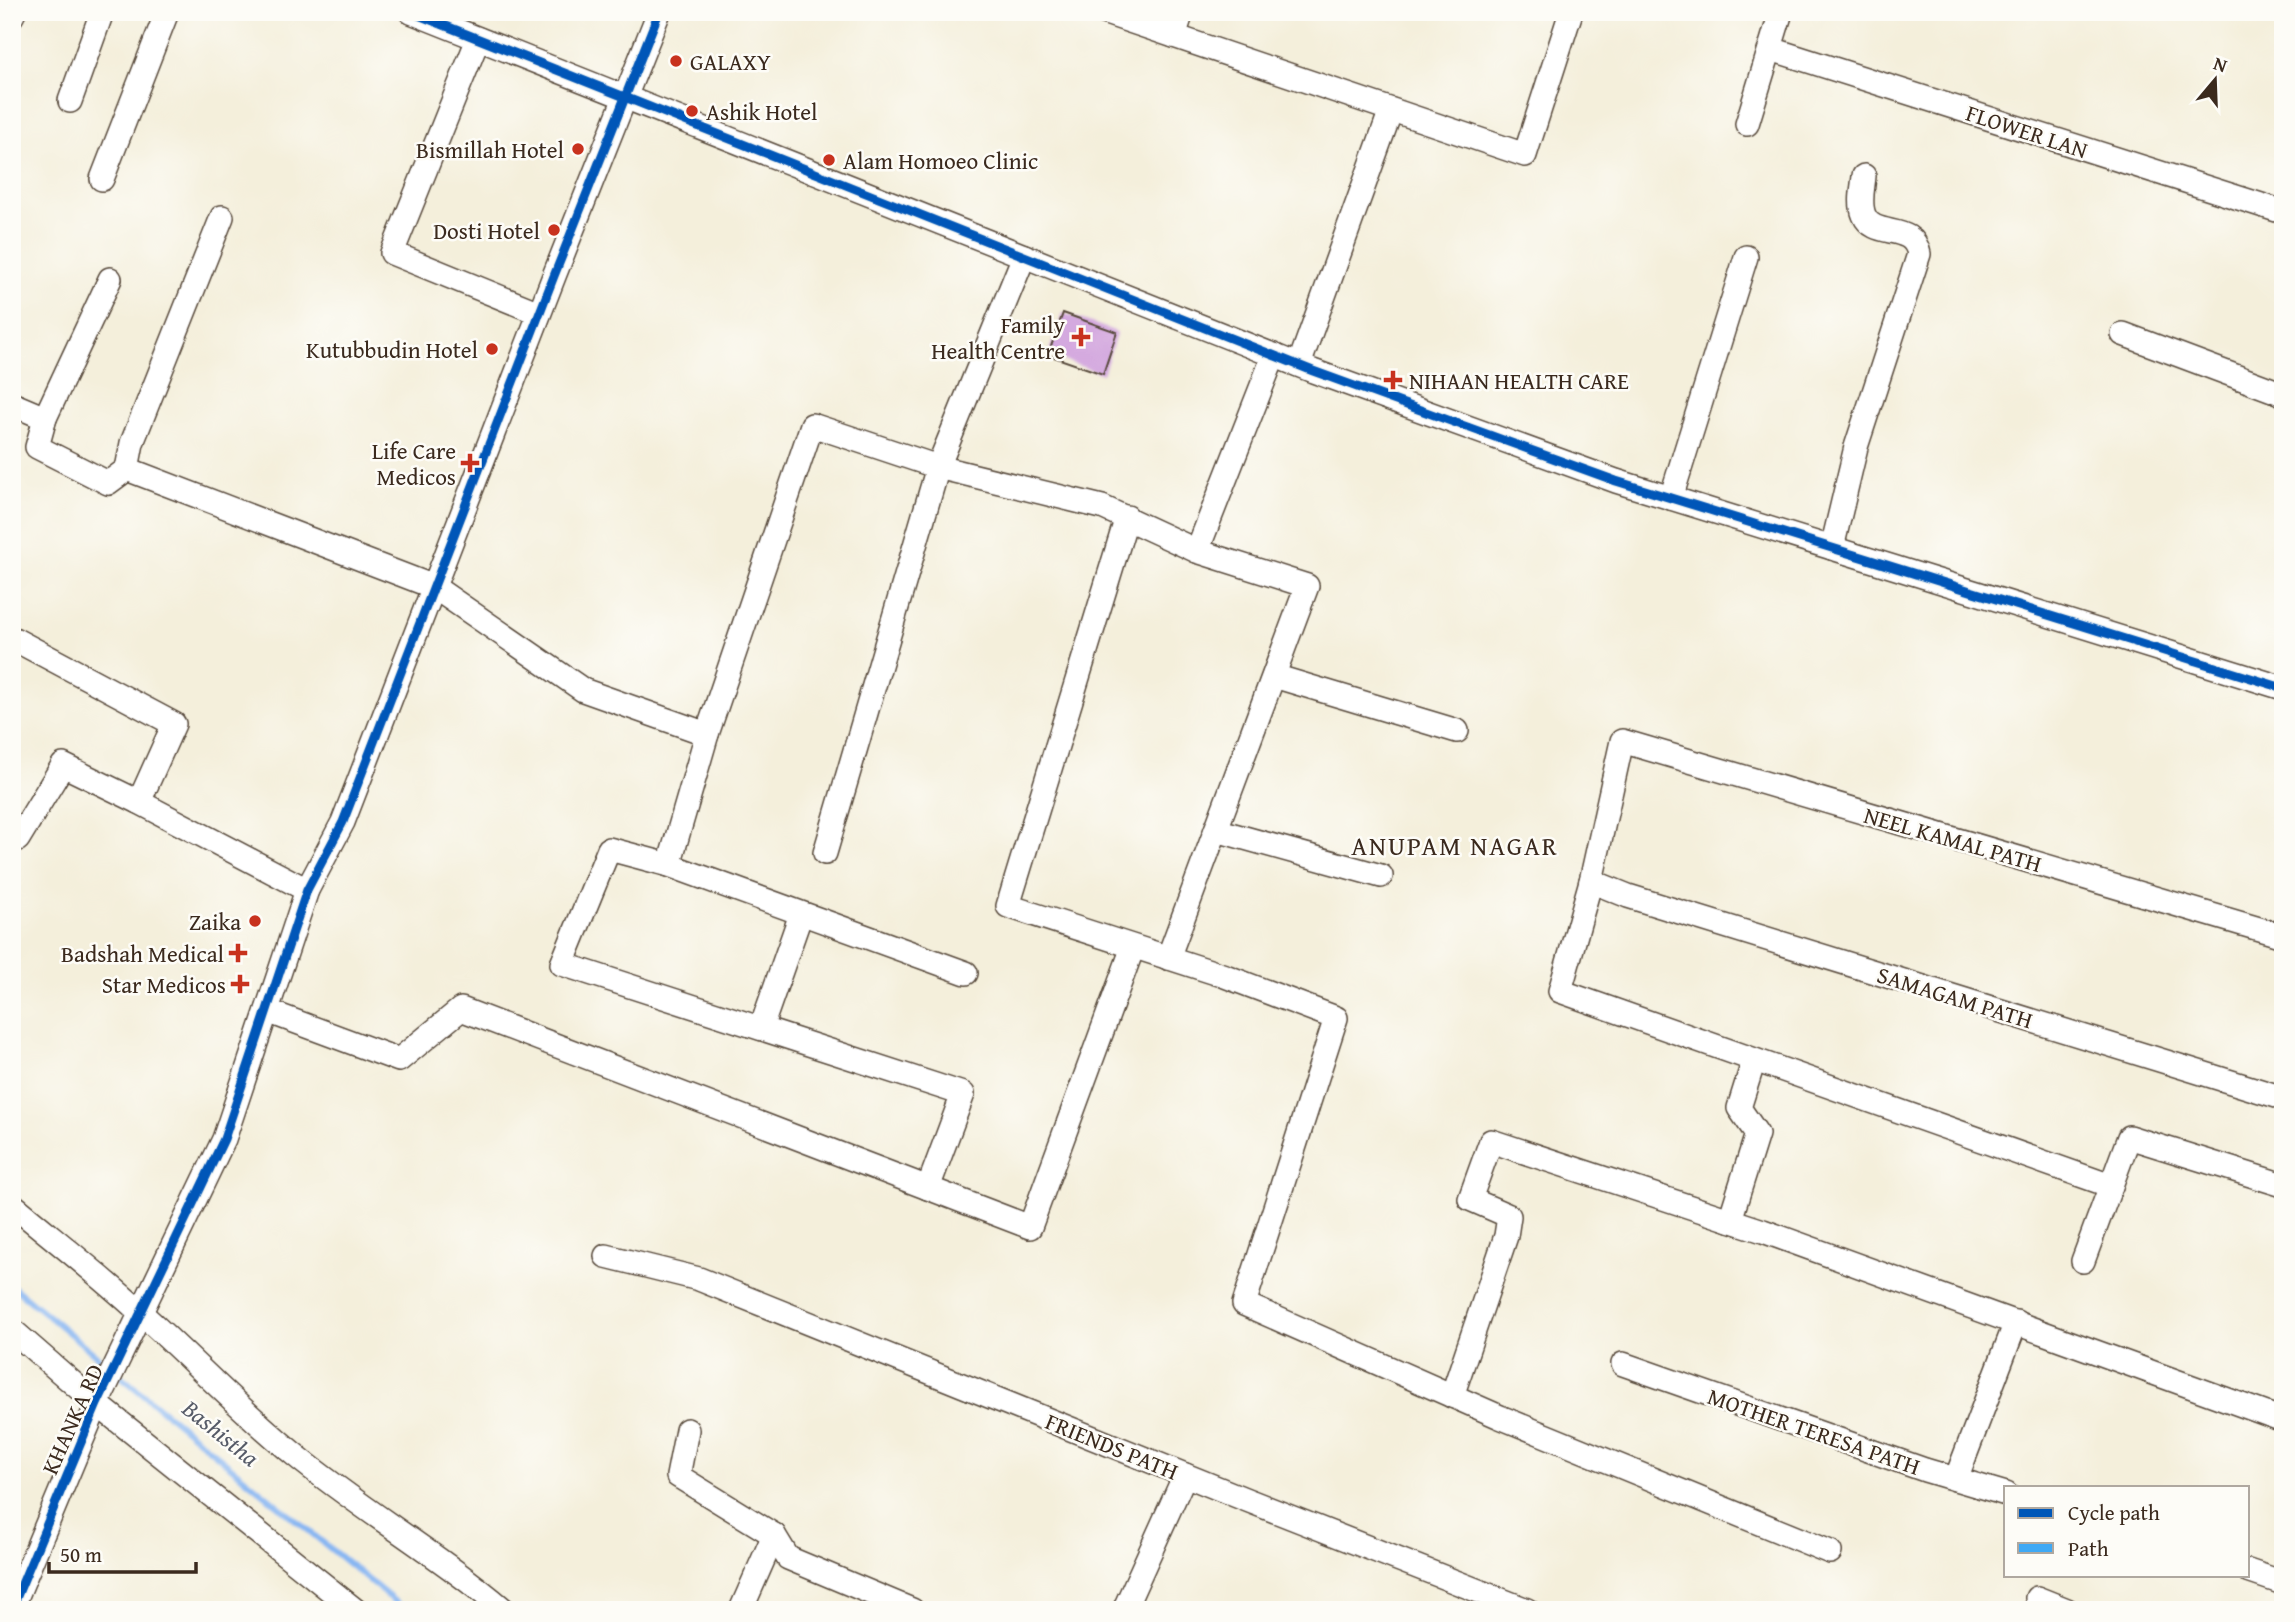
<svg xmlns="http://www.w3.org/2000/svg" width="2295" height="1622" font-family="'Gentium Book Plus',serif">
  <rect width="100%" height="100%" fill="#fdfcf7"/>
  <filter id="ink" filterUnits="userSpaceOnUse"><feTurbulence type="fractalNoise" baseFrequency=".0143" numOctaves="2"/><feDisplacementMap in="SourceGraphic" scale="14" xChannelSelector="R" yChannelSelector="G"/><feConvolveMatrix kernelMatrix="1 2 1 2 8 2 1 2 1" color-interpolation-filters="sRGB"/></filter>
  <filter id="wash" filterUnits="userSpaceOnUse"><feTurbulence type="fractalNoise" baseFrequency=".00686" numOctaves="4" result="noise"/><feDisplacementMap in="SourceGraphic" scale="28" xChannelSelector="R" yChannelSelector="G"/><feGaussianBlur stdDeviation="1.57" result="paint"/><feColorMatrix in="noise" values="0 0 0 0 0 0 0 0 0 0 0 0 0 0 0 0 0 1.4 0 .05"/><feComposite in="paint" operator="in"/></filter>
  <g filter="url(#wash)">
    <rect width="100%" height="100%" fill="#f4efdb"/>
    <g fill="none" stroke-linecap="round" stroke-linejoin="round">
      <g stroke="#87b6f2" stroke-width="6">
        <path d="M 12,1286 L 109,1366"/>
        <path d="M 117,1373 L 405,1610"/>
      </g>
    </g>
    <g id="blocks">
      <path fill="#d4a9df" d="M 1063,313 L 1117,332 L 1103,374 L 1048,355 Z"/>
    </g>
  </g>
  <g filter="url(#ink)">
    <use href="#blocks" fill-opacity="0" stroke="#57483a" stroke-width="2"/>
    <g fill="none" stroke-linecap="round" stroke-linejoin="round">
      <g stroke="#57483a" stroke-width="26">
        <g id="minor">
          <path d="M 411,12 L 1313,371 L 1616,481 L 2283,688"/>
          <path d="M 1103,12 L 1525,155 L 1571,12"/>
          <path d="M 12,16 L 14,12"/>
          <path d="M 1174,36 L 1182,12"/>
          <path d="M 478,39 L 392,253 L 539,313"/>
          <path d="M 1771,49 L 2283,212"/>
          <path d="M 70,101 L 102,12"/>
          <path d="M 1747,124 L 1781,12"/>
          <path d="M 102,179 L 167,12"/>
          <path d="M 2123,334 L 2283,394"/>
          <path d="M 1299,365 L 1391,110"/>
          <path d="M 12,404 L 45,418 L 37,447 L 108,483 L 127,469 L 434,587 L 583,690 L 707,734"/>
          <path d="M 45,418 L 110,279"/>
          <path d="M 127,469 L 132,443 L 222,217"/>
          <path d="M 1671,498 L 1746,257"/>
          <path d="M 1127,517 L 1008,906 L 1225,976 L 1336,1018 L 1244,1304 L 1500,1417 L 1830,1552"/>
          <path d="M 1832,548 L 1856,447 L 1919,254 C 1913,221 1874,240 1864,215 C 1859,203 1863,188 1864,176"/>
          <path d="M 1197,551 L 1274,355"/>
          <path d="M 12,638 L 174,724 L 139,802"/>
          <path d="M 1274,676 L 1457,731"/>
          <path d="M 1216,830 L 1381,876"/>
          <path d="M 12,839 L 18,839 L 63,765 L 139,802 L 307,890"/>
          <path d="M 825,853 L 938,467 L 1024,256"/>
          <path d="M 669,865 L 609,849 L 562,964 L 963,1094 L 928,1188"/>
          <path d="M 1591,881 L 1622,741 L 2283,936"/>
          <path d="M 966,973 L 669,865 L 707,734 L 812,425 L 938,467 L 1102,507 L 1197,551 L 1307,586 L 1168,958"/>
          <path d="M 267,1011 L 399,1060 L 461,1009 L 1030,1227 L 1133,947"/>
          <path d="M 761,1028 L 801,914"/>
          <path d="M 2111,1186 L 1560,991 L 1591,881 L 1628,896 L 2283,1098"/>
          <path d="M 12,1204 C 56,1241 101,1276 142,1314 C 194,1361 241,1411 295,1455 C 362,1510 438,1554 504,1610"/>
          <path d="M 1730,1220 L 1757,1134 L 1739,1108 L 1754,1060"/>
          <path d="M 606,1256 L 699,1279 L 1247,1500 L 1527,1610"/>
          <path d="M 2083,1261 L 2129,1137 L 2283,1185"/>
          <path d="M 12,1330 L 97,1404 L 355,1610"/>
          <path d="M 1623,1364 L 1925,1470 L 2006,1494"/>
          <path d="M 1452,1396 L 1506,1236 L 1509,1216 L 1470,1199 L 1491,1141 L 1763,1231 L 2283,1420"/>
          <path d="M 687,1430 L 678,1476 L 774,1535 L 788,1558 L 912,1610"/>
          <path d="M 1956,1479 L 2016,1322"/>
          <path d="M 2248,1571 L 2283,1583"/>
          <path d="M 2037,1598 L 2067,1610"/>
          <path d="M 12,1608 L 97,1404 L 224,1139 L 307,890 L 343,822 L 554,276 L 659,12"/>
          <path d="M 741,1610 L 774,1535"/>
          <path d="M 1124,1610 L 1185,1475"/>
        </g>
      </g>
      <use href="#minor" stroke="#fff" stroke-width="23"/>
      <path stroke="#3fa9f5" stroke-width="7" stroke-dasharray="14 7" stroke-linecap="butt" d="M 12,16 L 14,12"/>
      <g stroke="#fdfcf7" stroke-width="13">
        <g id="cycleway">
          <path d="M 411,12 L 1313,371 L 1616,481 L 2283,688"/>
          <path d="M 12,1608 L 97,1404 L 224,1139 L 307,890 L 343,822 L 554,276 L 659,12"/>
        </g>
      </g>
      <use href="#cycleway" stroke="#0057b8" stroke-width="9"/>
    </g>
  </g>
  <g fill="#c8321e" stroke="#fdfcf7" stroke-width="2.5">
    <circle cx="676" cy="61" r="7"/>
    <circle cx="692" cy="111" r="7"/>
    <circle cx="578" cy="149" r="7"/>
    <circle cx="829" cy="160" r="7"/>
    <circle cx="554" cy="230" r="7"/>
    <path d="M1077.5 326.5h7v7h7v7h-7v7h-7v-7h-7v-7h7z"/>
    <circle cx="492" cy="349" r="7"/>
    <path d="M1389.5 369.5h7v7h7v7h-7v7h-7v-7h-7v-7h7z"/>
    <path d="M466.5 452.5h7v7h7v7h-7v7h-7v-7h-7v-7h7z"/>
    <circle cx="255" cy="921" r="7"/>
    <path d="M234.5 942.5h7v7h7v7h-7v7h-7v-7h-7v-7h7z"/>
    <path d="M236.5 973.5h7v7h7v7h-7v7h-7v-7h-7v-7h7z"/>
  </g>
  <g text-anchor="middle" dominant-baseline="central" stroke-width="5" stroke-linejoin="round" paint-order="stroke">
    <g font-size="23" fill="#3b2a1e" stroke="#fdfcf7" text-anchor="end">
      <text x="690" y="61" text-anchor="start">GALAXY</text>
      <text x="706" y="111" text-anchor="start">Ashik Hotel</text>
      <text x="564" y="149">Bismillah Hotel</text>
      <text x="843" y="160" text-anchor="start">Alam Homoeo Clinic</text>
      <text x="540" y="230">Dosti Hotel</text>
      <text x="1065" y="324">Family<tspan x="1065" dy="26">Health Centre</tspan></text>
      <text x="478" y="349">Kutubbudin Hotel</text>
      <text x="1409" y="380" text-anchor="start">NIHAAN HEALTH CARE</text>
      <text x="456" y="450">Life Care<tspan x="456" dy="26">Medicos</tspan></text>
      <text x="241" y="921">Zaika</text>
      <text x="224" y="953">Badshah Medical</text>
      <text x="226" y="984">Star Medicos</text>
    </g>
    <g font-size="23" fill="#3b2a1e" stroke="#fdfcf7">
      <text transform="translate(2027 131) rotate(18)">FLOWER LAN</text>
      <text transform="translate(1953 839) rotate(16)">NEEL KAMAL PATH</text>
      <text transform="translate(1955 997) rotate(17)">SAMAGAM PATH</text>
      <text transform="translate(72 1419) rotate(-66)">KHANKA RD</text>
      <text transform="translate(1814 1431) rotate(19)">MOTHER TERESA PATH</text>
      <text transform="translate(1112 1446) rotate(22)">FRIENDS PATH</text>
    </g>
    <g font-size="24" font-style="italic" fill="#565b68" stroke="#fdfcf7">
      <text transform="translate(221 1433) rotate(39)">Bashistha</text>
    </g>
    <g font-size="26" letter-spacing="2" fill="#3b2a1e" stroke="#fdfcf7">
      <text x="1455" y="845">ANUPAM NAGAR</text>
    </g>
  </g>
  <rect width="2295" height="1622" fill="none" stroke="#fdfcf7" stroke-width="42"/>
  <rect x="2004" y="1486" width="245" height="91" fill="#fdfcf7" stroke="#afa8a0" stroke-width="2"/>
  <rect x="2018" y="1508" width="35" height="10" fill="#0057b8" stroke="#afa8a0" stroke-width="2"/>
  <text x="2068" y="1520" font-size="21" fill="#3b2a1e">Cycle path</text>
  <rect x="2018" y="1543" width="35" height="10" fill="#3fa9f5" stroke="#afa8a0" stroke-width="2"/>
  <text x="2068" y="1556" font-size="21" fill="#3b2a1e">Path</text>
  <g transform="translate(2215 80) rotate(19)" stroke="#fdfcf7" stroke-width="5" paint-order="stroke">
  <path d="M0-5L12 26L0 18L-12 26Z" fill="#3b2a1e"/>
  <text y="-10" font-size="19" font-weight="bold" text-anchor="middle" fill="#3b2a1e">N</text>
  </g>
  <path d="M49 1562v10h147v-10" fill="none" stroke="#3b2a1e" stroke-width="3.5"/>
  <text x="60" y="1562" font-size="21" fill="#3b2a1e" stroke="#fdfcf7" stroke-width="5" paint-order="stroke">50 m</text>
</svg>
